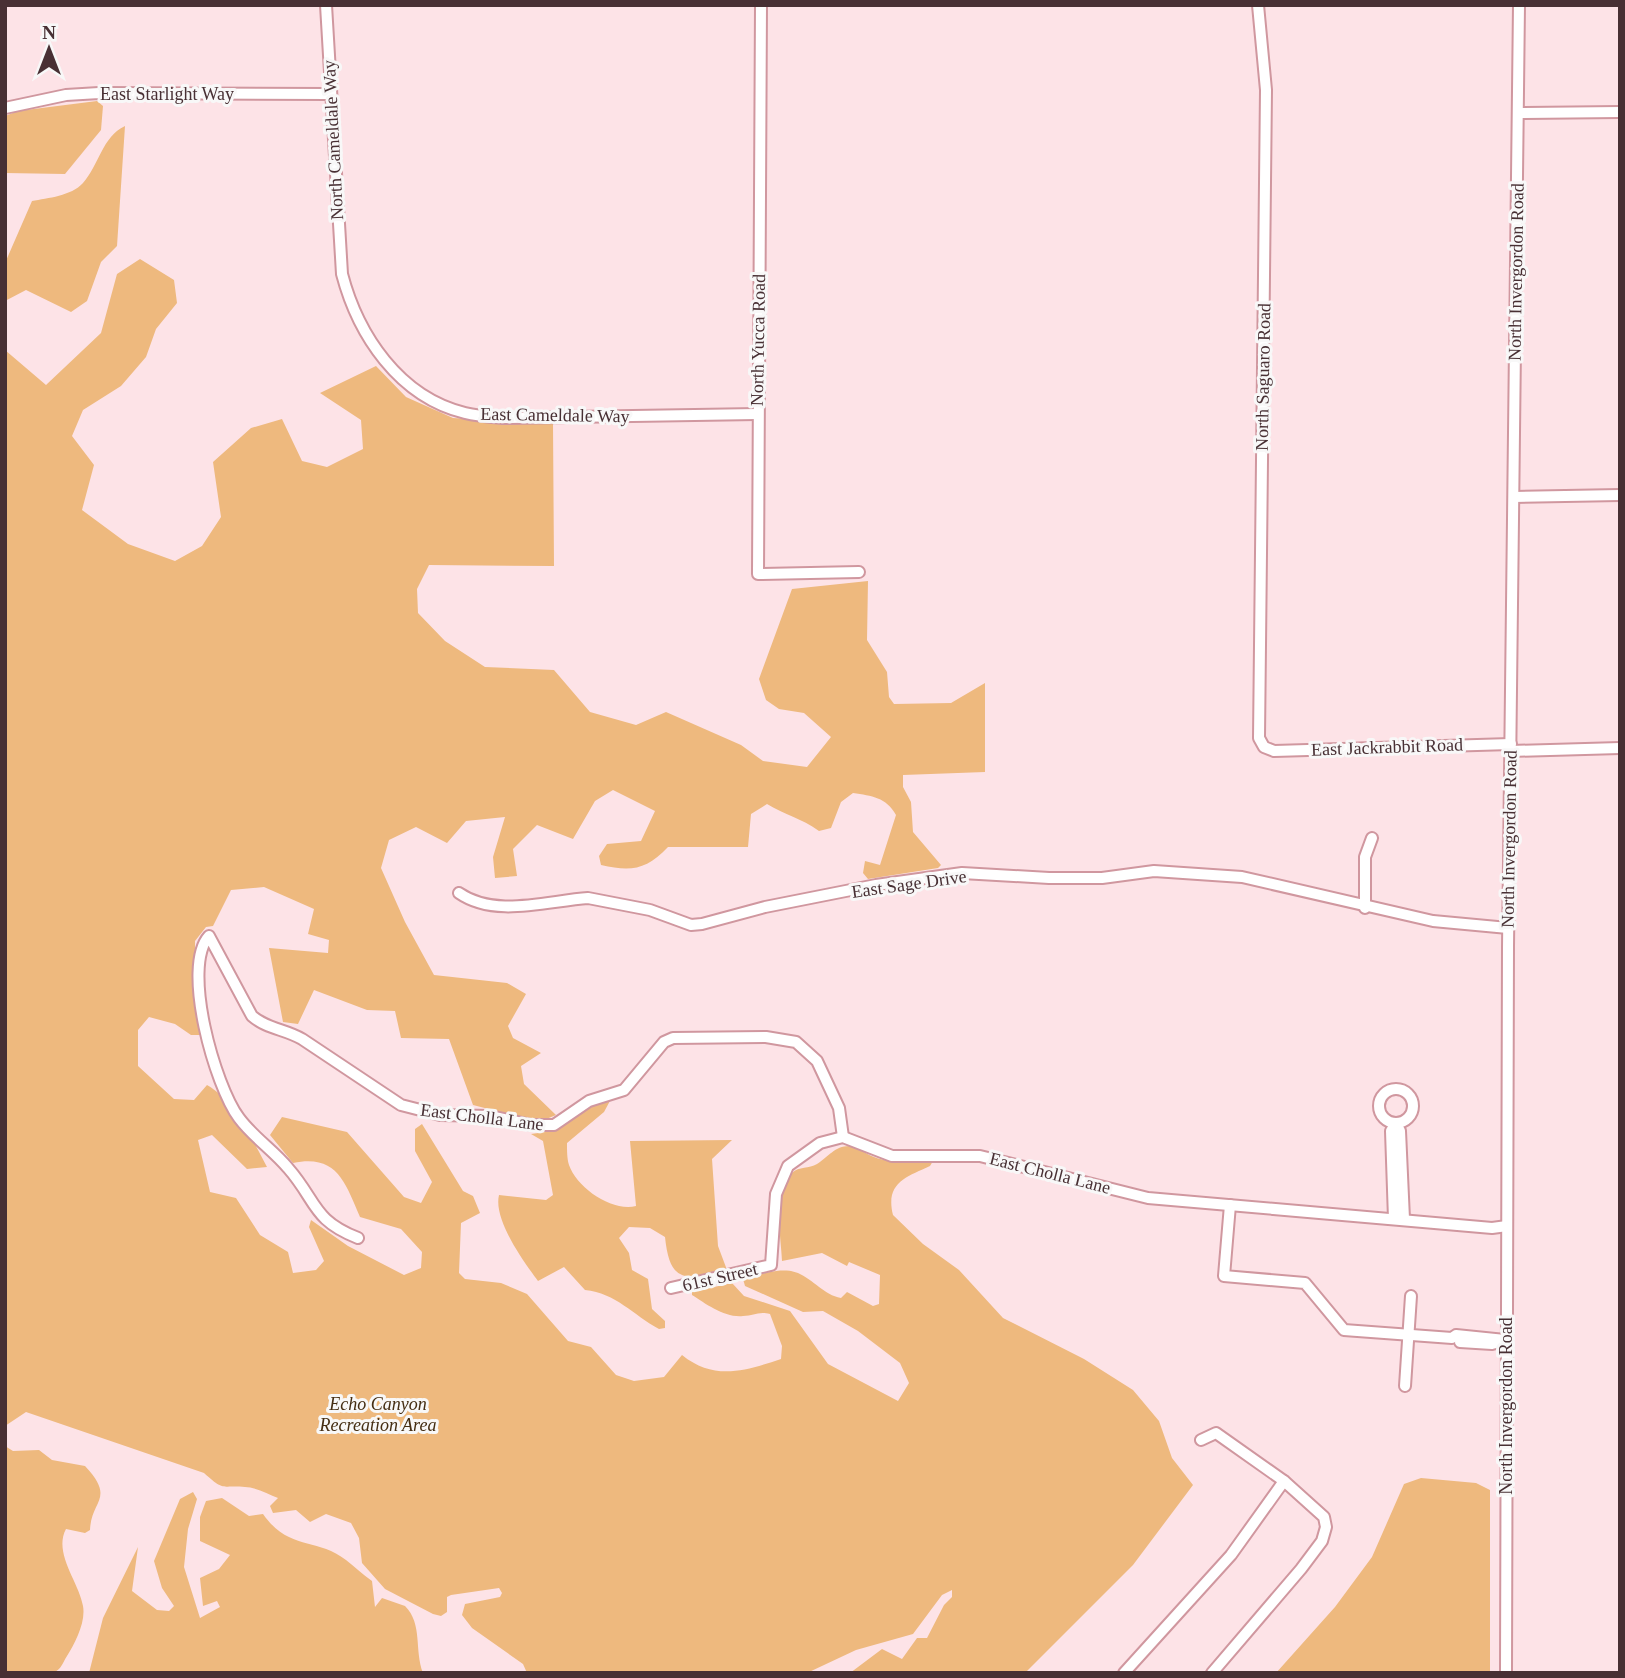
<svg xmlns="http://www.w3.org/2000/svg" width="1625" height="1678" font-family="'Times New Roman',serif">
  <rect width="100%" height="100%" fill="#fde3e7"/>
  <g fill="#eeb97e">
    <path d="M 97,101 L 103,106 L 101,130 L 65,174 L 5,173 L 5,116 L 18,111 Z"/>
    <path d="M 125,126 L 117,246 L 101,262 L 87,301 L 71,312 L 26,290 L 5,301 L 5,263 L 32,201 C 48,198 71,196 83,183 C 99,165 102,137 125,126 Z"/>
    <path d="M 140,259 L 174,280 L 177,303 L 156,329 L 146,357 L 121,386 L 83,410 L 72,436 L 94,465 L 82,510 L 128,544 L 175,561 L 202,546 L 221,517 L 213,462 L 251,428 L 282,419 L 302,461 L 327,467 L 363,449 L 361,420 L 320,393 L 376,366 L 406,397 L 453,418 L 553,424 L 554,566 L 429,565 L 417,589 L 418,613 L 445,641 L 485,667 L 554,670 L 590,712 L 636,725 L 666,712 L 741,745 L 763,761 L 807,767 L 831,737 L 804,713 L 779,709 L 766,700 L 759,679 L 792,589 L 868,581 L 867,640 L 887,672 L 889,697 L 894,704 L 951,703 L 985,683 L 985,772 L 903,775 L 903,787 L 911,802 L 913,832 L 941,865 L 938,868 L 868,879 L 863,873 L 865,861 L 880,865 L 896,815 C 886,797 872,796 853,793 L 841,802 L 831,828 L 819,831 C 801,818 785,815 767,804 L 751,814 L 748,847 L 668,847 C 646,870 631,872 601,865 L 599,856 L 607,844 L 641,841 L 655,811 L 613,790 L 595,801 L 573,839 L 537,825 L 513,849 L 517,876 L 495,878 L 493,857 L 505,817 L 466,821 L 447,843 L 416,827 L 389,840 L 381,868 L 405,922 L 434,975 L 507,983 L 526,994 L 508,1026 L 513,1038 L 541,1053 L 521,1066 L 524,1084 L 556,1115 L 539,1122 L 473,1105 L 449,1039 L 401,1038 L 395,1011 L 367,1010 L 314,990 L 298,1024 L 283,1022 L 269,948 L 328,953 L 329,940 L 308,934 L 314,909 L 264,887 L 231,890 L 213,926 L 206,927 L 195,941 L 195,996 L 201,1035 L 191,1035 L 175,1024 L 149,1017 L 138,1030 L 138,1066 L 174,1099 L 194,1100 L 207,1085 C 234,1100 253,1141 267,1167 L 247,1169 L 212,1135 L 198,1140 L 210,1192 L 236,1198 L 260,1235 L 288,1252 L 293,1273 L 316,1270 L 324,1261 L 309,1227 L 311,1220 L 348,1246 L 404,1275 L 421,1268 L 422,1252 L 401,1229 L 360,1217 C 345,1182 337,1154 293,1163 L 270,1135 L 282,1117 L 347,1132 L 404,1197 L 421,1203 L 432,1182 L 415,1151 L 415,1129 L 422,1124 L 463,1191 L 473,1196 L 480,1213 L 461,1223 L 459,1273 L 465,1279 L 501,1283 L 527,1294 L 568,1341 L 591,1347 L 616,1375 L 634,1381 L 664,1377 L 682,1355 C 714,1381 745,1371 781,1359 L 782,1346 L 770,1314 C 758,1311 754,1316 743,1316 C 725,1318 706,1304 692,1295 L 692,1292 L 732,1283 L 744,1296 L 790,1311 L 828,1364 L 898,1401 L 909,1383 L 900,1363 L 858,1331 L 823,1311 L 803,1312 L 745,1286 L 743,1279 C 759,1275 781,1266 798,1273 C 814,1280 824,1295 841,1298 L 847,1292 L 873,1306 L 879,1304 L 880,1275 L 849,1262 L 847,1266 L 822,1253 L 782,1261 C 781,1236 772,1193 792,1173 C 799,1166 809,1169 817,1164 C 828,1157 835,1146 849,1146 C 858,1147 866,1154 874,1157 C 892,1164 913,1163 933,1161 L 930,1166 C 906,1177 885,1183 893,1215 L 923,1244 L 959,1270 L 1003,1318 L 1084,1359 L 1133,1390 L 1159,1421 L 1172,1458 L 1193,1485 L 1133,1565 L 1025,1673 L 850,1673 L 882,1649 L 902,1659 L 917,1638 L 927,1638 L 944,1605 L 952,1597 L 952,1590 L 942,1595 L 913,1634 L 856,1650 L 807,1673 L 527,1673 L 523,1664 L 472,1628 L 462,1615 L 465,1604 L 500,1597 L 502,1593 L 499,1588 L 451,1595 L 447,1597 L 447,1612 L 441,1616 L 433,1614 L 385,1589 L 362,1563 L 359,1538 L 351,1523 L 326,1514 L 310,1522 L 296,1510 L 273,1513 L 270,1506 L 278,1498 C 268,1494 255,1487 245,1487 C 221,1485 225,1492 204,1473 L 26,1412 L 5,1426 L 5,350 L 46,385 L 101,333 L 117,274 Z"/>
    <path d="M 611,1099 L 604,1112 L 567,1143 C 567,1150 567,1159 569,1165 C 577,1188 612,1212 636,1206 L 630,1141 L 732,1140 L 712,1159 L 718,1246 L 727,1270 C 687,1279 670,1286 665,1237 L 650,1228 L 629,1227 L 619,1238 L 629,1253 L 632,1270 L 648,1279 L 652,1309 L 665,1321 L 665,1328 L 659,1329 C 633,1315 616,1293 585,1290 L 564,1267 L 538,1281 C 524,1262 493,1220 499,1195 L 546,1200 L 553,1195 L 543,1141 L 531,1134 L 553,1131 L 589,1106 Z"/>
    <path d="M 5,1446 L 13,1451 L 39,1450 L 52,1460 L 85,1466 C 116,1499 91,1500 90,1530 L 85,1533 L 66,1529 C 53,1553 79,1582 83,1606 C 86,1622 75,1643 67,1656 C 63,1662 61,1670 54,1672 C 40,1676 20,1673 5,1673 Z"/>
    <path d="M 1421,1478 L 1476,1483 L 1490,1490 L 1490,1673 L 1276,1673 L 1335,1607 L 1372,1557 L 1404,1484 Z"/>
    <path d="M 193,1492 L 197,1499 L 188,1529 L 184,1567 L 200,1618 L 220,1607 L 217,1601 L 203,1606 L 200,1578 L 219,1569 L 230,1555 L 200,1541 L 200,1517 L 206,1501 L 222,1498 L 249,1516 L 263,1514 C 289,1551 316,1537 346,1560 C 355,1567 362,1574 372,1581 L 375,1607 L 382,1598 L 405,1606 C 423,1624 414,1650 423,1673 L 89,1673 L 103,1618 L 138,1547 L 132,1591 L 157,1610 L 169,1611 L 174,1606 L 162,1588 L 154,1561 L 180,1499 Z"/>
  </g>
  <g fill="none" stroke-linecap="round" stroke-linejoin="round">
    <g stroke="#d0979f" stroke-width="14">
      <g id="minor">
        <path d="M 326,5 L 342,274 C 358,335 399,397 465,413 C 477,416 490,417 502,418 L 757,414"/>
        <path d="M 761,5 L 758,574 L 859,572"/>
        <path d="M 1258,5 L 1266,90 L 1259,738 L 1264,747 L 1274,751 L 1511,744"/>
        <path d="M 5,108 L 66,95 L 99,93 L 330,94"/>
        <path d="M 1518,113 L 1620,112"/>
        <path d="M 1514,497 L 1620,495"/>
        <path d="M 1511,751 L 1620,748"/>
        <path d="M 459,893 C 495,918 546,901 588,898 L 650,910 L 691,925 L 702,924 L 765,907 L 876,885 L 962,873 L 1049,878 L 1102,878 L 1154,871 L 1242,877 L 1433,921 L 1508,928"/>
        <path d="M 1365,908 L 1365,857 L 1372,838"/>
        <circle cx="1396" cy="1106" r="17"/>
        <path d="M 1230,1205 L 1224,1276 L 1305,1283 L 1344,1330 L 1452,1338 L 1456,1335 L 1505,1340"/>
        <path d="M 1394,1219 L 1391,1131 L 1396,1123 L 1400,1131 L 1404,1219"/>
        <path d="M 358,1238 C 312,1220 317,1201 288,1168 C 273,1150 253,1137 239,1118 C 215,1086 181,967 209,936 L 252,1016 C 267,1029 285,1029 302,1039 L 401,1105 L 440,1115 L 490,1116 L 531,1125 L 554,1125 L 589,1101 L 624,1090 L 664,1042 L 673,1038 L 766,1037 L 796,1042 L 817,1061 L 839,1108 L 843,1137"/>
        <path d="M 671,1288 L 771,1265 L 776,1194 L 788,1166 L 820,1143 L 843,1137 L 892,1156 L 980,1156 L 1148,1198 L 1492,1228 L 1507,1226"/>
        <path d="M 1460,1342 L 1492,1344 L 1503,1341"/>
        <path d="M 1405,1386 L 1411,1296"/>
        <path d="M 1201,1440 L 1216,1433 L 1284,1481 L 1324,1517 L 1326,1527 L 1322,1541 L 1301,1569 L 1212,1673"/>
        <path d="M 1124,1673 L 1231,1555 L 1284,1481"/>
        <path d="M 1506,1673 L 1508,947 L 1519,5"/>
      </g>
    </g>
    <use href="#minor" stroke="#fff" stroke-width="10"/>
  </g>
  <g text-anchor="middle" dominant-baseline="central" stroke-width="6" stroke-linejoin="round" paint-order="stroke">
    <g font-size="18" fill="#483034" stroke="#f8f8f8">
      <text x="167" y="94">East Starlight Way</text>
      <text transform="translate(333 140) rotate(-93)">North Cameldale Way</text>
      <text transform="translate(1516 272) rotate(-89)">North Invergordon Road</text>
      <text transform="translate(758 340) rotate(-89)">North Yucca Road</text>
      <text transform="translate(1263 377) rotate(-89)">North Saguaro Road</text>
      <text transform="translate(555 415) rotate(1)">East Cameldale Way</text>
      <text transform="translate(1387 747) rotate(-2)">East Jackrabbit Road</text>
      <text transform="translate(1509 839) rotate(-89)">North Invergordon Road</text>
      <text transform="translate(909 884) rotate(-8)">East Sage Drive</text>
      <text transform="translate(482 1117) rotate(7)">East Cholla Lane</text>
      <text transform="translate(1050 1173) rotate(14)">East Cholla Lane</text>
      <text transform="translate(720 1277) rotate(-13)">61st Street</text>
      <text transform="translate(1506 1406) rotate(-90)">North Invergordon Road</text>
    </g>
    <g font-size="18" font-style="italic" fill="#452e13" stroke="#f8f8f8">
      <text x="378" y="1404">Echo Canyon<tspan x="378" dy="21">Recreation Area</tspan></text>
    </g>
  </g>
  <rect width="1625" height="1678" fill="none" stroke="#483034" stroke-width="14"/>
  <g transform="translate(49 49)" stroke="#f8f8f8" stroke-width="5" paint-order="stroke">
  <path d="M0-5L12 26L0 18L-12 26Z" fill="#483034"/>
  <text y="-10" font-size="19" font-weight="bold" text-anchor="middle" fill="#483034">N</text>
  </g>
</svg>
